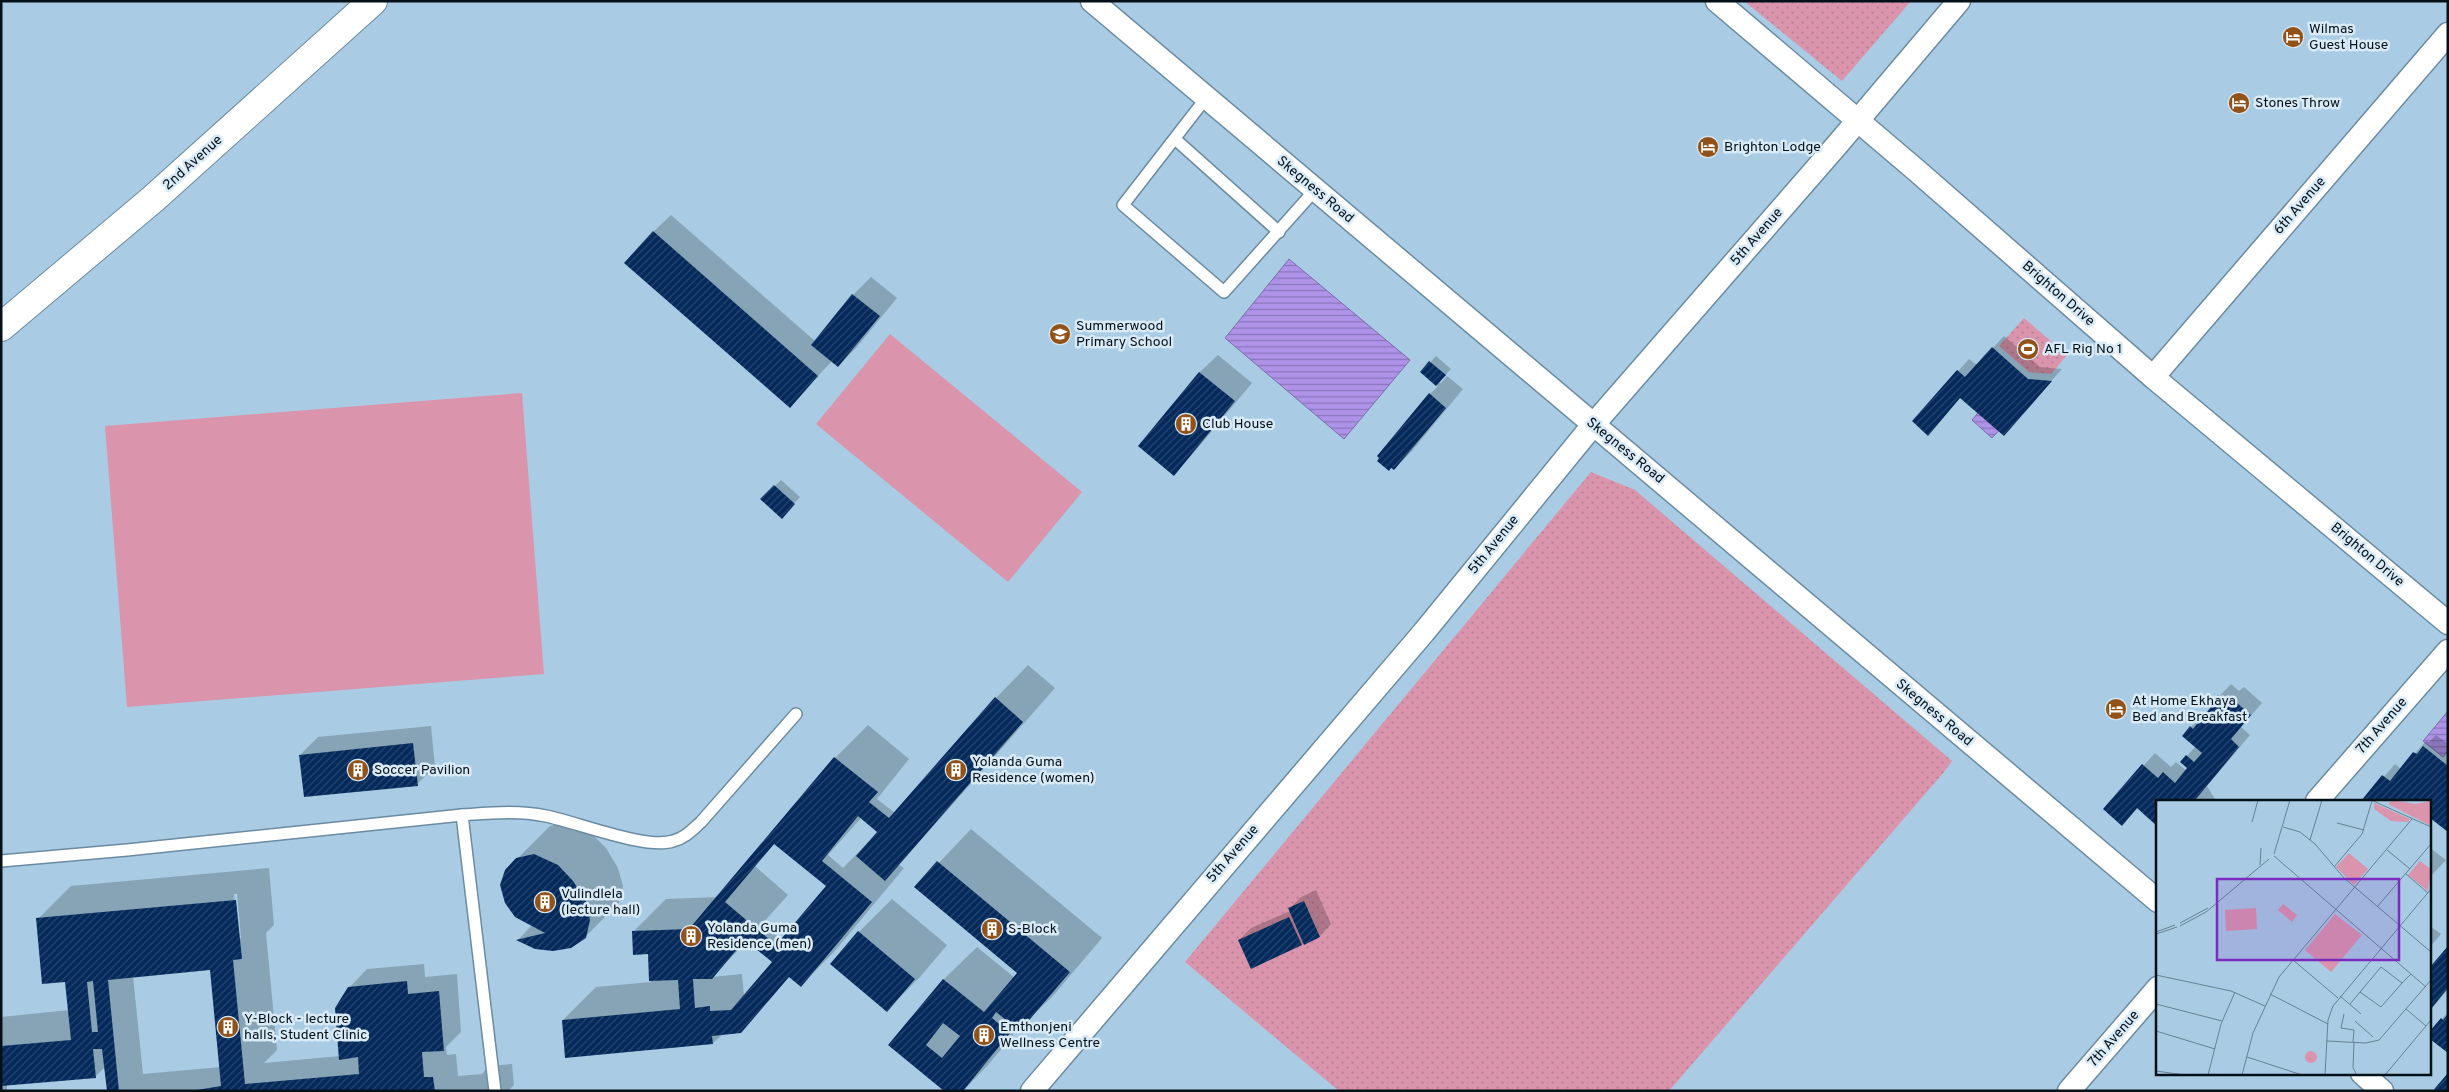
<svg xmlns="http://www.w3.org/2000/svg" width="2449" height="1092" font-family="Overpass,sans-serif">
  <defs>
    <pattern id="green-dots" width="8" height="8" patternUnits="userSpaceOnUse" patternTransform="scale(1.25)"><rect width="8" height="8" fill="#da94ac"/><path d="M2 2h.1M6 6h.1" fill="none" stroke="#b97f93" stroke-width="1.8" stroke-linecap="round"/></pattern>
    <pattern id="water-rules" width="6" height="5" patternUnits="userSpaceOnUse" patternTransform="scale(1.25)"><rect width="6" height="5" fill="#ae93e9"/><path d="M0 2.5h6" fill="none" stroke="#8b77bc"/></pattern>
    <pattern id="building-hatch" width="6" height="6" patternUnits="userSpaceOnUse" patternTransform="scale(1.25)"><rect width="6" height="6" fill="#042a5c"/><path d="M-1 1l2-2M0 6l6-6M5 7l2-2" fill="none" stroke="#27466f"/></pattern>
  </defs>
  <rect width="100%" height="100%" fill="#a9cce4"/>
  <g fill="url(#green-dots)">
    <path d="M 1744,1 L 1911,1 L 1842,81 Z"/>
    <path d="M 2024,318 L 2067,355 L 2051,374 L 2029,372 L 1999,346 Z"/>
    <path d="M 1591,472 L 1635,490 L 1952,761 L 1944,772 L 1669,1091 L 1339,1091 L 1185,962 Z"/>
  </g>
  <g fill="#da94ac">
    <path d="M 890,334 L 1082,492 L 1008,582 L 816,424 Z"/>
    <path d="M 522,393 L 544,674 L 127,707 L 105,426 Z"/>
  </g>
  <g fill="url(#water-rules)" stroke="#7b6caa">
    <path d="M 1289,259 L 1410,360 L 1344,439 L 1225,338 Z"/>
    <path d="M 1983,407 L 2004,425 L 1992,438 L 1972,420 Z"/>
    <path d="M 2448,711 L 2448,751 L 2443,757 L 2423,741 Z"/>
  </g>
  <g fill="#0003" fill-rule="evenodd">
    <path d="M 671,215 L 815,341 L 853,295 L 871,277 L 897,298 L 856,348 L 838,366 L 832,361 L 790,406 L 653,232 Z"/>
    <path d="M 2004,336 L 2040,367 L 2062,369 L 2015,422 L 1961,397 L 1928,434 L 1913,421 L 1969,359 L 1977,365 Z"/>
    <path d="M 1218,355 L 1252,383 L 1191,456 L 1173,474 L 1139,446 L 1200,372 Z"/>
    <path d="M 1436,356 L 1451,369 L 1439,382 L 1441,383 L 1447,376 L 1463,389 L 1412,451 L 1394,469 L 1430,394 L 1438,386 L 1422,371 Z"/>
    <path d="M 781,480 L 800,497 L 787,511 L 762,499 Z"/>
    <path d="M 1028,665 L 1055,688 L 899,865 L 904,868 L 834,952 L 801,985 L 790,976 L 713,1043 L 563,1020 L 596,987 L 651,982 L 650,953 L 633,932 L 666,899 L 719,897 L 835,758 L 868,725 L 909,759 L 877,799 L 895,813 L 996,698 ZM 862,817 L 884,826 L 843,868 L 828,855 ZM 775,843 L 828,885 L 782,940 L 762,924 L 788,895 L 755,866 ZM 748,940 L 774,962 L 744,996 L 742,974 L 712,977 Z"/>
    <path d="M 2231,684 L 2239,691 L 2244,687 L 2262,703 L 2241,727 L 2250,735 L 2207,786 L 2216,801 L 2158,801 L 2138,808 L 2122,824 L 2104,809 L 2155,753 L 2171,767 L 2176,762 L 2187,771 L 2189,768 L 2187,756 L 2196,746 L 2183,735 L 2203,715 L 2205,717 L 2213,707 L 2211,705 Z"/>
    <path d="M 431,726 L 435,767 L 417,784 L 300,755 L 318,737 Z"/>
    <path d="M 2436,735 L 2448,744 L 2448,830 L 2430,801 L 2363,801 L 2395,764 L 2401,769 L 2426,741 L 2429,742 Z"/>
    <path d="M 568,822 L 591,833 L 606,848 L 618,868 L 623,886 L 619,903 L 585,937 L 518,940 L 532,925 L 517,859 L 550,826 Z"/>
    <path d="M 971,829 L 1102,938 L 1052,997 L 1018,1029 L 988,1065 L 963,1091 L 890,1045 L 944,979 L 977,947 L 1015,978 L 1019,973 L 916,887 Z"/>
    <path d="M 2430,848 L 2446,860 L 2430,877 Z"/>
    <path d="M 269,868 L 274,925 L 266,933 L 277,1050 L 264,1063 L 340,1056 L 349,988 L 367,969 L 424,964 L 425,977 L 457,974 L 461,1032 L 446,1047 L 447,1055 L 456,1054 L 458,1076 L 482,1074 L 489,1066 L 512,1064 L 514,1085 L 508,1091 L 108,1091 L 105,1067 L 95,1077 L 7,1085 L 7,1091 L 1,1091 L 1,1017 L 69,1010 L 66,981 L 38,919 L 71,886 ZM 234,894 L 237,894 L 241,938 L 238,938 ZM 212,969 L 221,1067 L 143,1074 L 133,976 Z"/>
    <path d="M 1316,890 L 1331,924 L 1320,936 L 1301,944 L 1239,940 L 1251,928 L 1290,911 L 1289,909 L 1301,897 Z"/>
    <path d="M 892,899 L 947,945 L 920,977 L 887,1010 L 859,932 Z"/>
    <path d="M 2430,926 L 2441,934 L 2430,947 Z"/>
    <path d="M 2448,948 L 2448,989 L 2430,1011 L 2430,969 Z"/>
    <path d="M 2448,1012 L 2448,1051 L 2430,1033 Z"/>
  </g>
  <g fill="url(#building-hatch)" fill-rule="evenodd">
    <path d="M 653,231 L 818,376 L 790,408 L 624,263 Z"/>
    <path d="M 852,294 L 880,316 L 838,367 L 811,345 Z"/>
    <path d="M 1992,347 L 2028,379 L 2052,381 L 2004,436 L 1960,398 L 1928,436 L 1912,421 L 1957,370 L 1965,377 Z"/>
    <path d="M 1429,361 L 1446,375 L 1436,386 L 1420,372 Z"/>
    <path d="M 1199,372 L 1235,401 L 1174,476 L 1138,446 Z"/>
    <path d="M 1429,393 L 1446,408 L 1394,470 L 1391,468 L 1389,471 L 1377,461 L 1379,458 L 1377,456 Z"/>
    <path d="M 774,485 L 795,504 L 782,519 L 760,499 Z"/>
    <path d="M 2218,695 L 2227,703 L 2231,698 L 2251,715 L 2231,739 L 2239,747 L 2196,799 L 2198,801 L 2158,801 L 2158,827 L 2137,808 L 2122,826 L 2103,809 L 2142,764 L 2158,778 L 2163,772 L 2175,783 L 2187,768 L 2180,762 L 2186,755 L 2194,762 L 2202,753 L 2182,736 L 2190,726 L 2193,729 L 2211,707 L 2209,705 Z"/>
    <path d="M 995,697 L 1023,722 L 885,881 L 856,856 L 877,832 L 858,816 L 822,861 L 872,902 L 801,987 L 789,977 L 741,1033 L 712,1036 L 713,1044 L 565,1058 L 562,1020 L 680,1009 L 678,980 L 649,981 L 648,954 L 633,955 L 632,931 L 689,929 L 834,757 L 878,792 L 869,802 L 889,818 ZM 774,844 L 826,886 L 776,945 L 725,902 ZM 745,940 L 772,962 L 731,1010 L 710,1011 L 710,1006 L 695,1008 L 693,979 L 712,979 Z"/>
    <path d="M 413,743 L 418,786 L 304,797 L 299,755 Z"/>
    <path d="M 2423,746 L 2448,766 L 2448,832 L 2430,818 L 2430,801 L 2361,801 L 2382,775 L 2390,781 L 2413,752 L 2417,754 Z"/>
    <path d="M 534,854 L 558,865 L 573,881 L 586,901 L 590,920 L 586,938 L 571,948 L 553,951 L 535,949 L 516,940 L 545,933 L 515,917 L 505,903 L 500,885 L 505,870 L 516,858 Z"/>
    <path d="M 937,861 L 1070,972 L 1020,1031 L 996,1012 L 992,1018 L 1010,1033 L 963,1091 L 944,1091 L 888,1045 L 943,979 L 984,1012 L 1017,973 L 914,887 ZM 943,1023 L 960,1036 L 942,1058 L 926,1045 Z"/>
    <path d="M 236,900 L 242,959 L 233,960 L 245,1084 L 359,1074 L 358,1057 L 339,1060 L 335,1008 L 348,987 L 407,981 L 408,994 L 439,991 L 444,1051 L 422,1052 L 424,1077 L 433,1077 L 435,1091 L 191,1091 L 221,1086 L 210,970 L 108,980 L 119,1091 L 107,1091 L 102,1049 L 93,1049 L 96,1078 L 1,1086 L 1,1046 L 71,1040 L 65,982 L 42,984 L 36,918 ZM 93,981 L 98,1032 L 92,1032 L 87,982 Z"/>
    <path d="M 1304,901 L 1320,937 L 1304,945 L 1288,908 Z"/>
    <path d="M 1289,917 L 1302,945 L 1251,969 L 1238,940 Z"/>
    <path d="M 858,931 L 915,979 L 887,1012 L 830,964 Z"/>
    <path d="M 2448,946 L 2448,988 L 2430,1010 L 2430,967 Z"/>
    <path d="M 2448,1014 L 2448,1053 L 2430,1039 L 2430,1031 L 2441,1018 L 2443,1020 Z"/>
    <path d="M 2448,1073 L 2448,1091 L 2433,1091 L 2436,1087 Z"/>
  </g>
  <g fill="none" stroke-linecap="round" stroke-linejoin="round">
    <g stroke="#6a8ba2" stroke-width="14">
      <g id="service">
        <path d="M 1206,98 L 1123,205 L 1224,292 L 1315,190"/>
        <path d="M 1175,139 L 1279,232"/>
        <path d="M 1,861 L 127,850 L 462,815"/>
        <path d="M 495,1091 L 462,815 C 490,813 518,810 546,816 C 576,822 647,850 673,841 C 685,838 692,830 701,822 L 796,714"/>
      </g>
    </g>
    <g stroke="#6a8ba2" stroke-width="25">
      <g id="minor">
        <path d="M 1092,1 L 2158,901"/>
        <path d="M 1717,1 L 1916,170 L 2153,377 L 2448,623"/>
        <path d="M 2153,377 L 2448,34"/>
        <path d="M 2317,801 L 2448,651"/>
        <path d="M 2362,1073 L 2382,1091"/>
        <path d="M 1032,1091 L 1424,632 L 1593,425 L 1837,145 L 1959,1"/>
        <path d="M 2069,1091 L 2158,988"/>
      </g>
    </g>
    <g stroke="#6a8ba2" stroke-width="30">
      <path id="tertiary" d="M 1,327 L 153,199 L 373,1"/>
    </g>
    <use href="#service" stroke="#fff" stroke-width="11"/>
    <use href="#minor" stroke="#fff" stroke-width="22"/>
    <use href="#tertiary" stroke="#fff" stroke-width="28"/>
  </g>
  <defs>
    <g id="hotel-disc" transform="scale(1.125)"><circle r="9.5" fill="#92531a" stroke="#d9eaf7"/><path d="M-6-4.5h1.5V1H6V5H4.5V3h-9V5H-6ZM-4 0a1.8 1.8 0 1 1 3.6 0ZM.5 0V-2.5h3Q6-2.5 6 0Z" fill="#fff"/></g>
    <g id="school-disc" transform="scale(1.125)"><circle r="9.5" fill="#92531a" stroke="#d9eaf7"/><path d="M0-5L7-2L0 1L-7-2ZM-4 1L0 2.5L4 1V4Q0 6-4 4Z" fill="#fff"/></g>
    <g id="stadium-disc" transform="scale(1.125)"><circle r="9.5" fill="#92531a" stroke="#d9eaf7"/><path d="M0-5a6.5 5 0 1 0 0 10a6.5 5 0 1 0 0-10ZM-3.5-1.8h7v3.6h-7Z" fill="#fff"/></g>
    <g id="building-disc" transform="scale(1.125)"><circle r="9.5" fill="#92531a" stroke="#d9eaf7"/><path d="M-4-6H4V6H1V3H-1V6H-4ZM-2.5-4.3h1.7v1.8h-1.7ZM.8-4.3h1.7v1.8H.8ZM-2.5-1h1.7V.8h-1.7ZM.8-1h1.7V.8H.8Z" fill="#fff"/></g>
  </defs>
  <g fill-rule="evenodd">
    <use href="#hotel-disc" x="2293" y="37"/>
    <use href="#hotel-disc" x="2239" y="103"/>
    <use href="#hotel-disc" x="1708" y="147"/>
    <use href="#school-disc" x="1060" y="334"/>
    <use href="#stadium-disc" x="2028" y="349"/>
    <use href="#building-disc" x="1186" y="424"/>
    <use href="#hotel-disc" x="2116" y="709"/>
    <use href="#building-disc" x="358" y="770"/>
    <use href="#building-disc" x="956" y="770"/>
    <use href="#building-disc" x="545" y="902"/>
    <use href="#building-disc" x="992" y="929"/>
    <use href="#building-disc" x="691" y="936"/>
    <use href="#building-disc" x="228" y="1027"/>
    <use href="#building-disc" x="984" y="1035"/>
  </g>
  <g text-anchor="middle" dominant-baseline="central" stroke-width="5" stroke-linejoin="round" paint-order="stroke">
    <g font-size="14" fill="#041018" stroke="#d9eaf7" text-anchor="start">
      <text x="2309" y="29">Wilmas<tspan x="2309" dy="16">Guest House</tspan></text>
      <text x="2255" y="103">Stones Throw</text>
      <text x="1724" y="147">Brighton Lodge</text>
      <text x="1076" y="326">Summerwood<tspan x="1076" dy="16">Primary School</tspan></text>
      <text x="2044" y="349">AFL Rig No 1</text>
      <text x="1202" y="424">Club House</text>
      <text x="2132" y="701">At Home Ekhaya<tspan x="2132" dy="16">Bed and Breakfast</tspan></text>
      <text x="972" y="762">Yolanda Guma<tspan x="972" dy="16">Residence (women)</tspan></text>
      <text x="374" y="770">Soccer Pavilion</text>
      <text x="561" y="894">Vulindlela<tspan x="561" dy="16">(lecture hall)</tspan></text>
      <text x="707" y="928">Yolanda Guma<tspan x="707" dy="16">Residence (men)</tspan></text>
      <text x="1008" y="929">S-Block</text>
      <text x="244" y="1019">Y-Block - lecture<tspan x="244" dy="16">halls, Student Clinic</tspan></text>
      <text x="1000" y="1027">Emthonjeni<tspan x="1000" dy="16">Wellness Centre</tspan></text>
    </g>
    <g font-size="14" fill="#041018" stroke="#d9eaf7">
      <text transform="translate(193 163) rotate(-42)">2nd Avenue</text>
      <text transform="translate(1315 190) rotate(40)">Skegness Road</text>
      <text transform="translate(2300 206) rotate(-49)">6th Avenue</text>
      <text transform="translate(1757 237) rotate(-49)">5th Avenue</text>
      <text transform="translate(2058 294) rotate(41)">Brighton Drive</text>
      <text transform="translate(1625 451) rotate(39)">Skegness Road</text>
      <text transform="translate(1494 545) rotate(-51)">5th Avenue</text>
      <text transform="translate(2367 555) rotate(40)">Brighton Drive</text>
      <text transform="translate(1934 713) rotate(40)">Skegness Road</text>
      <text transform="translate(2382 726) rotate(-49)">7th Avenue</text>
      <text transform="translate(1233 854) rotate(-49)">5th Avenue</text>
      <text transform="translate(2114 1039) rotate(-49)">7th Avenue</text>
    </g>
  </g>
  <g transform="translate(2156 800)">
    <rect width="275" height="275" fill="#a9cce4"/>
    <path d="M 236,0 L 259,4 L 275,1 L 275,26 L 232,4 ZM 218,3 L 254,19 L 252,22 L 235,21 L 218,9 ZM 193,53 L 212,69 L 198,85 L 180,67 ZM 264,61 L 275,69 L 272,91 L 252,75 ZM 179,114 L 206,135 L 175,172 L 149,150 Z" fill="#da94ac"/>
    <path d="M 127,104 L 141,115 L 136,122 L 122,110 ZM 100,108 L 101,129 L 70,131 L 69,110 ZM149 257a6 6 0 1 1 12 0a6 6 0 1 1-12 0Z" fill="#da94ac"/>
    <path fill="none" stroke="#678192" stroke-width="1" d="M 215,0 L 275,27M 96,22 L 102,0M 181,23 L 208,30M 127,27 L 144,32 L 159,44 L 188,78 L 275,152M 154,40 L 166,0M 231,50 L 254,69M 118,54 L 134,0M 118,56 L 270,187M 104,65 L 105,48M 178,67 L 206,34 L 216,1M 250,74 L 272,93M 221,107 L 275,44M 24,123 L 52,108M 24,126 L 50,112 L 113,59M 0,132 L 19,125M 0,134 L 21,127M 137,160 L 182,198M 0,175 L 75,191 L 109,206M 204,192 L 225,207 L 246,183M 114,194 L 172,224M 184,196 L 205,214M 0,204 L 66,221M 194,204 L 225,167 L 246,183 L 255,174M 250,209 L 270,226M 188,214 L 185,228 L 198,230 L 197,242M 199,221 L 217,237M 0,231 L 59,249M 171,241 L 210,243 L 223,240 L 275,180M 198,242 L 197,268 L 201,275M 91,257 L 146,275M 0,271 L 29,275M 52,275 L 65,224 L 79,192M 86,275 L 97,233 L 123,177 L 256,19M 169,275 L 172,220 L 177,206 L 275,89M 229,275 L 275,220"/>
    <path fill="#7b2cbf" fill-opacity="0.15" stroke="#7b2cbf" stroke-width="2.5" d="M 61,79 L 243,79 L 243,160 L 61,160 Z"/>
    <rect width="275" height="275" fill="none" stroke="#041018" stroke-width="2.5"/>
  </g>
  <rect width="2449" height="1092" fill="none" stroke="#041018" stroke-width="5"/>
</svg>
